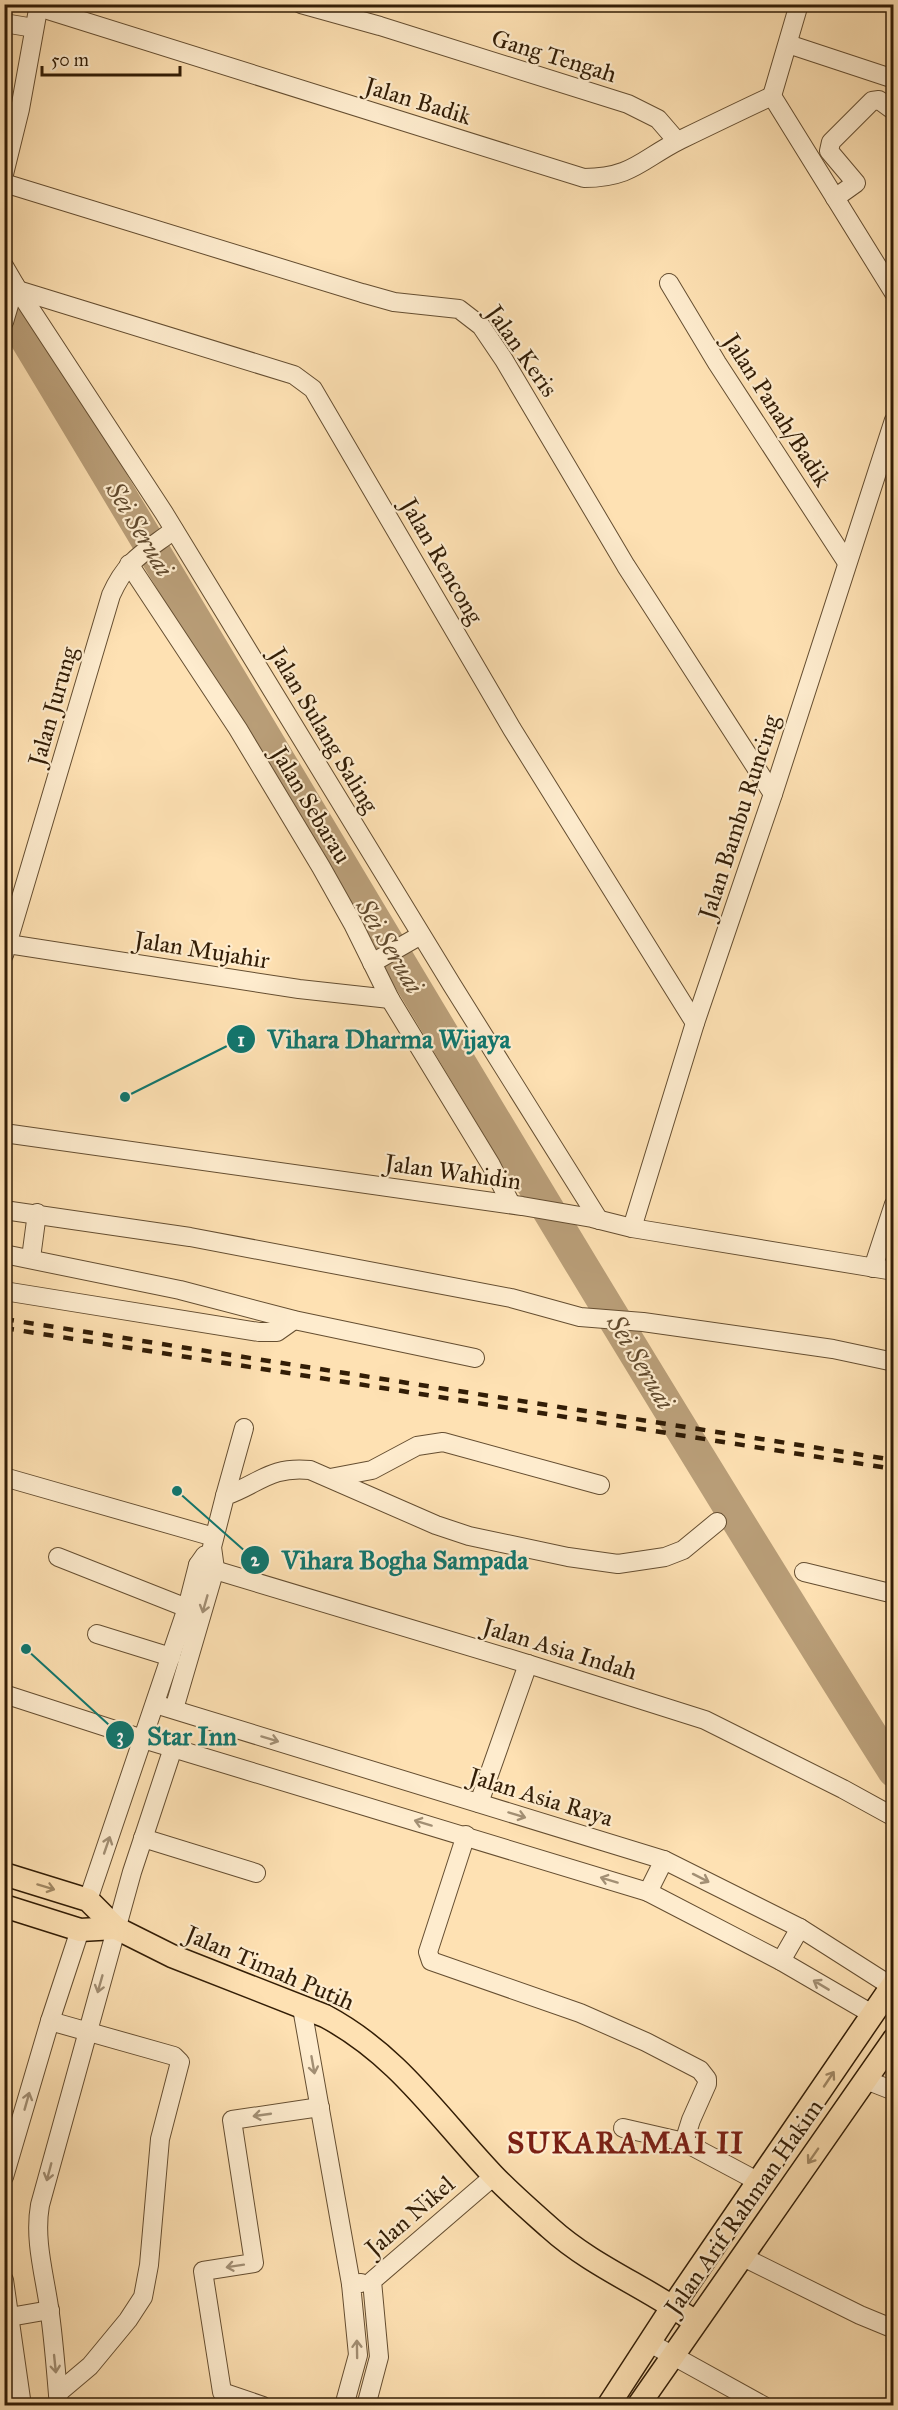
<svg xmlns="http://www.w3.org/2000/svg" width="898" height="2410" font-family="'IM FELL Great Primer',serif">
  <rect width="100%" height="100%" fill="#fee1b3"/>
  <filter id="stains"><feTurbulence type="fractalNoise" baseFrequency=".00333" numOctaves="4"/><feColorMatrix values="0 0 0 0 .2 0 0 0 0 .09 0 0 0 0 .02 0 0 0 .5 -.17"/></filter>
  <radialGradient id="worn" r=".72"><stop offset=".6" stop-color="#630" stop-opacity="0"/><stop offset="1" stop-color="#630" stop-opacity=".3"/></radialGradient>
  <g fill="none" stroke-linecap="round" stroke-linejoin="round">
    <path stroke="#b99e78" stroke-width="33" d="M 4,302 C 300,792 588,1287 894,1771"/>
    <g stroke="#654e31" stroke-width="20">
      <g id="minor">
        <path d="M 301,4 L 380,26 L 628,104 L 658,119 L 677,141"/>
        <path d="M 38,7 L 584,178 C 632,178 642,159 680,140 C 711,125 742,110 772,96"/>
        <path d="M 4,23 L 34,28"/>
        <path d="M 788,44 L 894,79"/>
        <path d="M 772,96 L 894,293"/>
        <path d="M 772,96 L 799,4"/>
        <path d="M 4,174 L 20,109 L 39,4"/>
        <path d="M 4,183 L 362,293 L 394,302 L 459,309 L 481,326 L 504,360 L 626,566 L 773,794"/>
        <path d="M 835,198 L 856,183 L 829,151 L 831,142 L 872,101 L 879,100 L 894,111"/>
        <path d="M 4,266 L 18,290 L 164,513 L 452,985 L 599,1220"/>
        <path d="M 669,283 L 717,363 L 846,561"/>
        <path d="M 18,290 L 294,375 L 313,389 L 512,729 L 695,1023"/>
        <path d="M 4,322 L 15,285"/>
        <path d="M 129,564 L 238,729 L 321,867 L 353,924 L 390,999 L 491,1165 L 511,1204"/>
        <path d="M 8,944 L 299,989 L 390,999"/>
        <path d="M 4,955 L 111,595 C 127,559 145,552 174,530"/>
        <path d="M 372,963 L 421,935"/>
        <path d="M 4,1133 L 522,1206 L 592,1218 L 632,1228 L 894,1271"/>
        <path d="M 4,1210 L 190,1237 L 511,1298 L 580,1317 L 643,1322 L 833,1349 L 894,1362"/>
        <path d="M 632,1228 L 695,1023 L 773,794 L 894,420"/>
        <path d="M 4,1254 L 180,1290 L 294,1320 L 475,1358"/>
        <path d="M 31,1258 L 37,1213"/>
        <path d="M 873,1268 L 894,1204"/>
        <path d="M 4,1291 L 259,1332 L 277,1332 L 294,1320"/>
        <path d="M 4,1477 L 214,1537"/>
        <path d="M 330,1478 L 372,1470 L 417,1446 L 443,1442 L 600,1485"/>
        <path d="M 225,1496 L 244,1428"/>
        <path d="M 58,1557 L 187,1608"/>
        <path d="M 198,1565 L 528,1664 L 705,1720 L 843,1789 L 894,1817"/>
        <path d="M 804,1572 L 894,1594"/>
        <path d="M 97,1634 L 171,1657"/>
        <path d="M 4,1694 L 143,1739 L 648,1892 L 781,1961 L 872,2014"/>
        <path d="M 155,1704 L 664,1860 L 800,1928 L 891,1986"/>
        <path d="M 174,1709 L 215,1569 L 212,1547 L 225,1496 C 259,1484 270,1466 310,1470 L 436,1525 L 469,1536 L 568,1557 L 618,1564 L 665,1557 L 683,1550 L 717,1522"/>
        <path d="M 479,1803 L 528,1664"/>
        <path d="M 466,1835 L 428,1952 L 431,1961 L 580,2013 L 646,2042 L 700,2070 L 707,2079 L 707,2084 L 691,2120 L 684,2142 L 759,2182"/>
        <path d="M 143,1838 L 256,1873"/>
        <path d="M 648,1892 L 664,1860"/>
        <path d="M 88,1900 L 187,1608 L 198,1565 L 205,1555"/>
        <path d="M 781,1961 L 800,1928"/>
        <path d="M 302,2008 L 351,2284"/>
        <path d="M 50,2021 L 174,2056 L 180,2062 L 160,2139 L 149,2265 L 143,2297 L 128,2320 L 90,2366 L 58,2393"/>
        <path d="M 866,2080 L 894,2091"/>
        <path d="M 623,2128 L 684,2142"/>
        <path d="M 4,2177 L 50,2021 L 80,1930"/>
        <path d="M 743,2257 L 860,2315 L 894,2329"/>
        <path d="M 4,2280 L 22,2406"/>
        <path d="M 4,2318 L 50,2310"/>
        <path d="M 650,2343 L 764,2406"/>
        <path d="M 59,2406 C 56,2373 54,2340 49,2307 C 44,2273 34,2239 40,2205 L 132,1872 L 173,1748"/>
        <path d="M 263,2406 L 222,2392 L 203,2271 L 254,2263 L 232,2120 L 320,2107"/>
        <path d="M 344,2406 L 358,2355 L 351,2284 L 361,2283"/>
        <path d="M 366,2406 L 379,2357 L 372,2281 L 494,2176"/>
      </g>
    </g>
    <g stroke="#321d06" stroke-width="25">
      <g id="major">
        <path d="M 4,1874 L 88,1900 L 116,1928 L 172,1956 L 325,2016 C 398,2055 438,2117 493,2175 C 511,2194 531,2211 550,2228 C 593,2267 649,2288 695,2322"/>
        <path d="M 4,1906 L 80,1930 L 116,1928"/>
        <path d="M 608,2406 L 673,2306 L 894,1983"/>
        <path d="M 638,2406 L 894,2039"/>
      </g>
    </g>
    <use href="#minor" stroke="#feecce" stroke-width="18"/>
    <use href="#major" stroke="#fee1b3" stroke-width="22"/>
    <g stroke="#321d06" stroke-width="4.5" stroke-dasharray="10 10" stroke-linecap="butt">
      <path d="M 4,1319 L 894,1460"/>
      <path d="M 4,1328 L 894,1469"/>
    </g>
  </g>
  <defs><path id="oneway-shaft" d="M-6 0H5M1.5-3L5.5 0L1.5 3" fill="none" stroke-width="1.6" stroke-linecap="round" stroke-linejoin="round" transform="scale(1.5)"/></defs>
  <g stroke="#a28f74">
    <use href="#oneway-shaft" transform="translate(205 1604) rotate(106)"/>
    <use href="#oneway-shaft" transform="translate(270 1739) rotate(17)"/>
    <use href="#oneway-shaft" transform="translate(517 1815) rotate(17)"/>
    <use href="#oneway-shaft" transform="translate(423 1823) rotate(-163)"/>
    <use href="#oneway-shaft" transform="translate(107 1845) rotate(-71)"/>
    <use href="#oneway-shaft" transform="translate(701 1878) rotate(27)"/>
    <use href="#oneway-shaft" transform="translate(609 1880) rotate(-163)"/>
    <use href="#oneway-shaft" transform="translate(100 1984) rotate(106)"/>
    <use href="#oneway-shaft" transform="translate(821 1985) rotate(-149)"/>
    <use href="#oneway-shaft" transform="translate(313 2065) rotate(80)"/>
    <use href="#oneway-shaft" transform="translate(27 2101) rotate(-74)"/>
    <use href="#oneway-shaft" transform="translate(262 2115) rotate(172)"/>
    <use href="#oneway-shaft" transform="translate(49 2172) rotate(105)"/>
    <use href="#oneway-shaft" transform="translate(235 2266) rotate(171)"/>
    <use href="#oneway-shaft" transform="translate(357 2349) rotate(-91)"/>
    <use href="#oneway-shaft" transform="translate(55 2364) rotate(84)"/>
  </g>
  <g stroke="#a28965">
    <use href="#oneway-shaft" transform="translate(46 1887) rotate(17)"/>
    <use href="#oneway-shaft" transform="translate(829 2079) rotate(-56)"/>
    <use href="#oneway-shaft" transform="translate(813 2156) rotate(125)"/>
  </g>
  <g text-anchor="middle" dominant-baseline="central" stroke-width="4.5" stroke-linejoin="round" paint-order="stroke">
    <g font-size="24" fill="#321d06" stroke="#feecce">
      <text transform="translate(554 56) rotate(17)">Gang Tengah</text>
      <text transform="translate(418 101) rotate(17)">Jalan Badik</text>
      <text transform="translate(522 351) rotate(55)">Jalan Keris</text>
      <text transform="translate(777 410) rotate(57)">Jalan Panah/Badik</text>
      <text transform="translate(442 561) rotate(60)">Jalan Rencong</text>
      <text transform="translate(53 706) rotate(-74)">Jalan Jurung</text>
      <text transform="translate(324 730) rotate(59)">Jalan Sulang Saling</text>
      <text transform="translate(311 805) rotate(59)">Jalan Sebarau</text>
      <text transform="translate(739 817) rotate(-72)">Jalan Bambu Runcing</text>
      <text transform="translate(202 950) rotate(9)">Jalan Mujahir</text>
      <text transform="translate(453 1172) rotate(8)">Jalan Wahidin</text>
      <text transform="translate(560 1649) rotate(17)">Jalan Asia Indah</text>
      <text transform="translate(541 1797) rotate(17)">Jalan Asia Raya</text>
      <text transform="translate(270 1968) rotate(23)">Jalan Timah Putih</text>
      <text transform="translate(744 2207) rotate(-55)">Jalan Arif Rahman Hakim</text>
      <text transform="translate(410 2216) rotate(-41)">Jalan Nikel</text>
    </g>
    <g font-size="26" font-style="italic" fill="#614a2e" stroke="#feecce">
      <text transform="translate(140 529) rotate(59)">Sei Seruai</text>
      <text transform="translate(390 946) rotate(59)">Sei Seruai</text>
      <text transform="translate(641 1362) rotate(59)">Sei Seruai</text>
    </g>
    <g font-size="30" font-weight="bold" letter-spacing="1.5" fill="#7a1f14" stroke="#feecce">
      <text x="626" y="2143">SUKARAMAI II</text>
    </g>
  </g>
  <path fill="none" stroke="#0f766e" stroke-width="2" d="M125 1097L241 1039M177 1491L255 1560M26 1649L120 1735"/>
  <g fill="#0f766e" stroke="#feecce" stroke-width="2">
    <circle cx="125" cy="1097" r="6"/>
    <circle cx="177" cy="1491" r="6"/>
    <circle cx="26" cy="1649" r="6"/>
    <circle cx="241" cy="1039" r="15"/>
    <circle cx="255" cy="1560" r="15"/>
    <circle cx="120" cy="1735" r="15"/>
  </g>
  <g font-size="18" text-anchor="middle" font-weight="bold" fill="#fff">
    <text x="241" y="1046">1</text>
    <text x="255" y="1566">2</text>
    <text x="120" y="1742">3</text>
  </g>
  <g font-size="26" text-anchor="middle" font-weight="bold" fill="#0f766e" stroke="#feecce" stroke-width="4.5" stroke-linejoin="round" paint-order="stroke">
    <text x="389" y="1048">Vihara Dharma Wijaya</text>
    <text x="405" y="1569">Vihara Bogha Sampada</text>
    <text x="192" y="1745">Star Inn</text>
  </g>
  <rect width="898" height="2410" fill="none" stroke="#fee1b3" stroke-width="24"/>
  <rect x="6" y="6" width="886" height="2398" fill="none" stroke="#321d06" stroke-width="3"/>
  <rect x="12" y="12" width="874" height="2386" fill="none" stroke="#321d06" stroke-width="1.5"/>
  <path d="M42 66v9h138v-9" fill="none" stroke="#321d06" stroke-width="3"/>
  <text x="51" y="66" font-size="18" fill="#321d06" stroke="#feecce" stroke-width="4.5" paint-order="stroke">50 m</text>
  <rect width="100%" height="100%" filter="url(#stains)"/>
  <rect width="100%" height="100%" fill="url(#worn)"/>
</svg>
